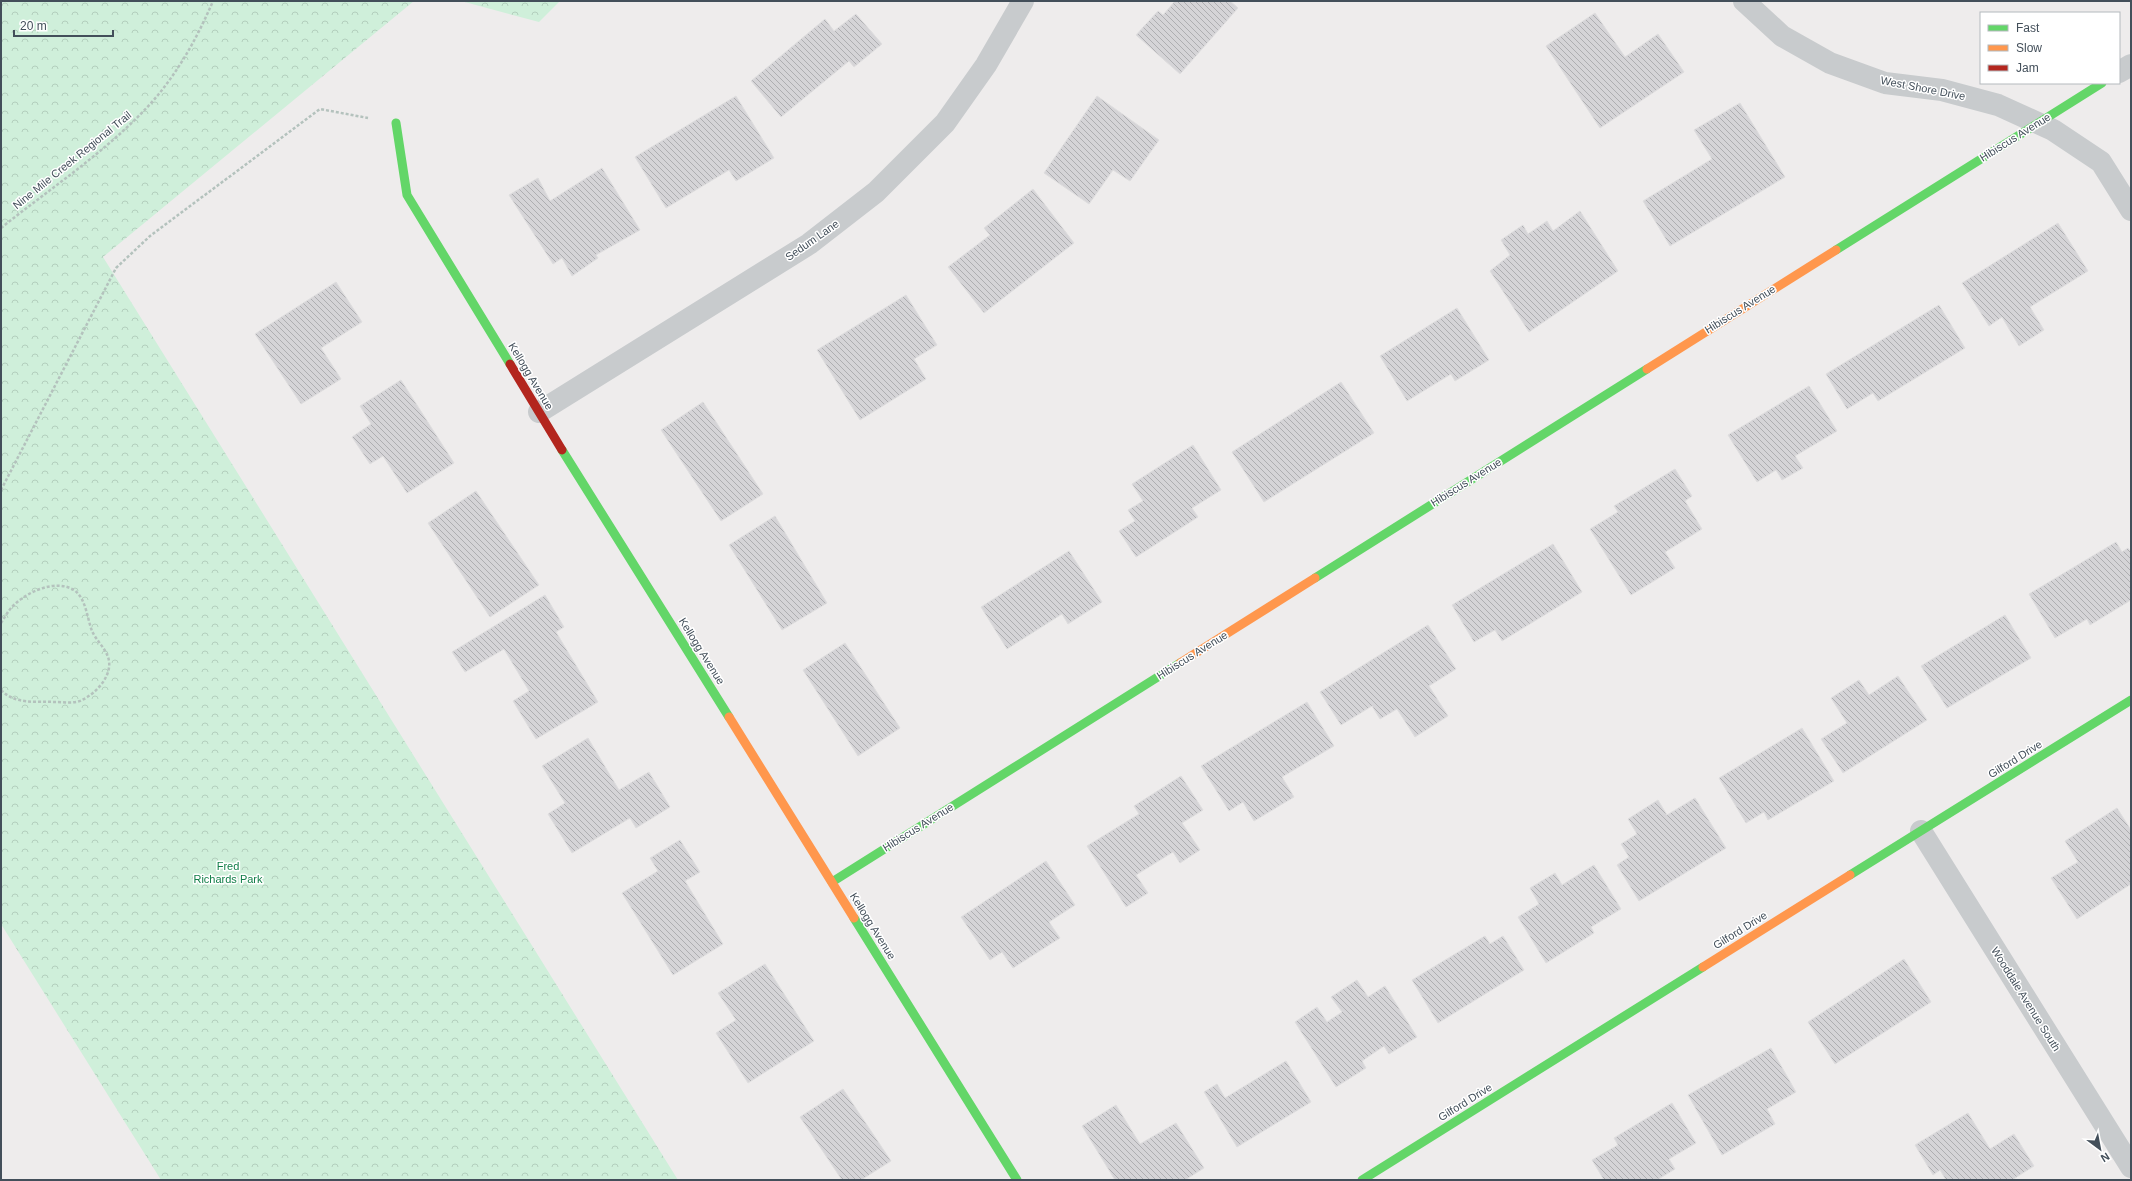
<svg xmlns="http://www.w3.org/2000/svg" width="2132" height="1181" font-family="Helvetica,sans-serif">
  <defs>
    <pattern id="park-crowns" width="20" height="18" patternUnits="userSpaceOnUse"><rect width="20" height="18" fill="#cfefda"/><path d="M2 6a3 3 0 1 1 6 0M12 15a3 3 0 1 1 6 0" fill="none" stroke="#b3cfbd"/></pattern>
    <pattern id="building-back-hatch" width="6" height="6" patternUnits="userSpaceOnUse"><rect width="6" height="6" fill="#d5d4d7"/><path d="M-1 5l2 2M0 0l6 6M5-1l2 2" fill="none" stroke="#aeaeb1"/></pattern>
  </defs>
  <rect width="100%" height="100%" fill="#eeecec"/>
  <g fill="url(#park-crowns)">
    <path d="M 1,1 L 414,1 L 103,257 L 678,1180 L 161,1180 L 1,924 Z"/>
    <path d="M 461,1 L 560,1 L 539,22 Z"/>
  </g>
  <g fill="url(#building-back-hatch)" stroke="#dfdedf">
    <path d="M 1175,1 L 1230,1 L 1238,8 L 1180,74 L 1136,35 L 1158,11 L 1163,15 Z"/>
    <path d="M 1595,13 L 1625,57 L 1658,34 L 1684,72 L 1600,128 L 1546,46 Z"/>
    <path d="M 856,14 L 882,44 L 854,67 L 849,61 L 781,117 L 751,81 L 825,19 L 834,31 Z"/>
    <path d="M 736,96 L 774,158 L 736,181 L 729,170 L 666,208 L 635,157 Z"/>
    <path d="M 1097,96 L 1159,140 L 1130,181 L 1113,170 L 1089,204 L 1044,173 Z"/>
    <path d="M 1740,103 L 1785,177 L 1670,246 L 1643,201 L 1712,159 L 1694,130 Z"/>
    <path d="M 602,168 L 640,230 L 596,255 L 598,258 L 572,276 L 562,258 L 553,264 L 509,195 L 538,178 L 550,201 Z"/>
    <path d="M 1033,189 L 1074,243 L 984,313 L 948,267 L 990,235 L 984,228 Z"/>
    <path d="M 1580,211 L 1618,271 L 1529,332 L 1490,271 L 1510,255 L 1501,240 L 1523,225 L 1528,234 L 1547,221 L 1553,231 Z"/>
    <path d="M 2058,223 L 2088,271 L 2030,307 L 2044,330 L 2019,346 L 2002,317 L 1989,326 L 1962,283 Z"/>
    <path d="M 336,282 L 362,322 L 321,348 L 341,379 L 301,404 L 255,334 Z"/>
    <path d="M 906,295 L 937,345 L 914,359 L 926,379 L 860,420 L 817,350 Z"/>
    <path d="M 1939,305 L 1965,348 L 1878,401 L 1873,393 L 1847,409 L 1826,374 Z"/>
    <path d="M 1457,308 L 1489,360 L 1455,381 L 1451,374 L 1407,401 L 1380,356 Z"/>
    <path d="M 401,380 L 454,463 L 407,493 L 383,456 L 370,464 L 352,437 L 371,424 L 360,406 Z"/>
    <path d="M 1341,382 L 1374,433 L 1264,502 L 1232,452 Z"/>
    <path d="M 1809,386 L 1837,431 L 1795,456 L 1803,468 L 1782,480 L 1776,470 L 1757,482 L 1728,435 Z"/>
    <path d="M 703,402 L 763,494 L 721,521 L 661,430 Z"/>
    <path d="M 1193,445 L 1221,490 L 1192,508 L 1198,517 L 1136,557 L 1119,531 L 1135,521 L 1128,510 L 1143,501 L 1132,484 Z"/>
    <path d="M 1675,469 L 1692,496 L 1685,501 L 1702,529 L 1665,552 L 1675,568 L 1631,595 L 1590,529 L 1618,512 L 1614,506 Z"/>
    <path d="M 476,491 L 539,585 L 490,617 L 428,523 Z"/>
    <path d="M 775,516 L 827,603 L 782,630 L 729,545 Z"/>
    <path d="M 2116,542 L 2122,552 L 2128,548 L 2131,552 L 2131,600 L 2090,625 L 2087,619 L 2055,638 L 2029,594 Z"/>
    <path d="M 1553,544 L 1582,592 L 1502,641 L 1495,630 L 1474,642 L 1452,605 Z"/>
    <path d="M 1069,551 L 1102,602 L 1068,624 L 1062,614 L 1007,649 L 981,607 Z"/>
    <path d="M 545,595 L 564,627 L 556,632 L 598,702 L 536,739 L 513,701 L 529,691 L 504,649 L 465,672 L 452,652 Z"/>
    <path d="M 2005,615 L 2031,658 L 1947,708 L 1921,666 Z"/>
    <path d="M 1428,625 L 1456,669 L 1429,686 L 1448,716 L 1415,737 L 1397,709 L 1380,719 L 1372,706 L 1341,725 L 1320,692 Z"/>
    <path d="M 845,643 L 900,728 L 858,756 L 803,670 Z"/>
    <path d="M 1898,676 L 1927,720 L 1843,773 L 1821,739 L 1847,723 L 1831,698 L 1859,680 L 1869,695 Z"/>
    <path d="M 1307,702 L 1334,746 L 1282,777 L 1294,797 L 1254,821 L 1243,802 L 1229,811 L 1201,766 Z"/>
    <path d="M 1802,728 L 1834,781 L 1768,820 L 1764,812 L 1746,823 L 1719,778 Z"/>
    <path d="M 588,738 L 619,790 L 649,772 L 670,807 L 636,828 L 630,818 L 572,853 L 548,814 L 565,803 L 542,766 Z"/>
    <path d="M 1181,776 L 1203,810 L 1182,823 L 1200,850 L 1180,863 L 1173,852 L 1136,875 L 1148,893 L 1126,907 L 1087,846 L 1139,814 L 1134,806 Z"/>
    <path d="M 1695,798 L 1726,848 L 1639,901 L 1617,865 L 1629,857 L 1621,844 L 1637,834 L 1628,819 L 1658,800 L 1667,815 Z"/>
    <path d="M 2117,808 L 2131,830 L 2131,884 L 2077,919 L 2051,878 L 2078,862 L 2065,841 Z"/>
    <path d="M 680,840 L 700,872 L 685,881 L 723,944 L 673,975 L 622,893 L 658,871 L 650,858 Z"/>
    <path d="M 1046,861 L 1075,905 L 1049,922 L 1060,938 L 1013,968 L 1002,952 L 990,960 L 961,917 Z"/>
    <path d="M 1594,865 L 1621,909 L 1591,927 L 1594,933 L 1546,963 L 1518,917 L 1539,904 L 1530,888 L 1555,873 L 1562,885 Z"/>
    <path d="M 1485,936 L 1490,944 L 1503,936 L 1524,970 L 1438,1023 L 1412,980 Z"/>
    <path d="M 1904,959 L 1931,1002 L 1835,1064 L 1808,1022 Z"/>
    <path d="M 765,964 L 814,1041 L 748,1083 L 716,1033 L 736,1020 L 718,993 Z"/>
    <path d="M 1357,980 L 1368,997 L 1385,986 L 1417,1037 L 1389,1054 L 1384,1046 L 1362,1061 L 1366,1068 L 1336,1087 L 1295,1022 L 1317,1007 L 1327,1022 L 1342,1012 L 1331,997 Z"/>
    <path d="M 1771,1048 L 1796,1092 L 1767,1109 L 1775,1124 L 1722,1155 L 1688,1095 Z"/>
    <path d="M 1286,1061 L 1311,1102 L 1237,1147 L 1204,1092 L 1217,1084 L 1225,1098 Z"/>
    <path d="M 843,1089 L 891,1161 L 861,1180 L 842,1180 L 800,1117 Z"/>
    <path d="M 1672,1103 L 1696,1143 L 1669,1159 L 1675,1169 L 1657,1180 L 1604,1180 L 1592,1160 L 1618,1145 L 1614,1138 Z"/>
    <path d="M 1116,1105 L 1140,1144 L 1176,1123 L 1204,1168 L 1185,1180 L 1115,1180 L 1082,1126 Z"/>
    <path d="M 1968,1113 L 1990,1149 L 2014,1134 L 2034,1166 L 2012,1180 L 1946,1180 L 1940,1170 L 1933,1175 L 1915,1145 Z"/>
  </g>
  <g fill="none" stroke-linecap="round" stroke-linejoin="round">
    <g stroke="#b4c2bd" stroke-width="2.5" stroke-dasharray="3 2" stroke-linecap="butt">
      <path d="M 1,228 C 52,187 116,145 158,95 C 181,67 199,34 213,1"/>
      <path d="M 1,490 L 116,268 L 150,236 L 320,109 L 368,118"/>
      <path d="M 1,623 C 5,617 9,609 15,604 C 29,591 56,579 74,590 C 86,598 87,618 92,631 C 96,640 105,648 108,657 C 114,674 97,693 82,700 C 75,704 63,702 55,702 C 35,701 16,705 1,690"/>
    </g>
    <g stroke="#c8cbcd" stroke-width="22">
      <path d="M 1744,1 L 1782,36 L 1830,63 L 1885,83 L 1942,90 L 1998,105 L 2053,130 L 2101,162 L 2131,210"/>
      <path d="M 2119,72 L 2131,65"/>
      <path d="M 539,412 L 809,244 L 876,192 L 945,123 L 986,65 L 1023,1"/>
      <path d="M 1921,831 L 2131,1167"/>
    </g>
    <g stroke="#63d668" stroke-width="9">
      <path d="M 396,123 L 407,195 L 510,364"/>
      <path d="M 1836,250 L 2102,83"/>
      <path d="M 562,450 L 729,717"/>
      <path d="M 1315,578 L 1647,369"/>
      <path d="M 1850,875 L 2131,700"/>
      <path d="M 832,882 L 1180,663"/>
      <path d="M 854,918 L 1017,1180"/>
      <path d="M 1362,1180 L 1703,967"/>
    </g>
    <g stroke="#ff974d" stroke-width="9">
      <path d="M 1647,369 L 1836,250"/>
      <path d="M 1180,663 L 1315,578"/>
      <path d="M 729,717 L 854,918"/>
      <path d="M 1703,967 L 1850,875"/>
    </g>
    <path stroke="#b3261e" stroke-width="9" d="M 510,364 L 562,450"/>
  </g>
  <g text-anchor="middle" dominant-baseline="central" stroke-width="3" stroke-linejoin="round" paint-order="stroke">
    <g font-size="11" fill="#434f5a" stroke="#fff">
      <text transform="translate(1923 88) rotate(11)">West Shore Drive</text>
      <text transform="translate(2015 137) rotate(-32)">Hibiscus Avenue</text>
      <text transform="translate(72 160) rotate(-39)">Nine Mile Creek Regional Trail</text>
      <text transform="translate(812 240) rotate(-35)">Sedum Lane</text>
      <text transform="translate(1740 309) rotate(-32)">Hibiscus Avenue</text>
      <text transform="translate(531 376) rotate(59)">Kellogg Avenue</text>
      <text transform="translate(1466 482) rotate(-32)">Hibiscus Avenue</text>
      <text transform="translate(702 651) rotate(58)">Kellogg Avenue</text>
      <text transform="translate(1192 655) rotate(-32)">Hibiscus Avenue</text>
      <text transform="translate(2015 759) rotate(-32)">Gilford Drive</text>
      <text transform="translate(918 827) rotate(-32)">Hibiscus Avenue</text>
      <text transform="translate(873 926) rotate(58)">Kellogg Avenue</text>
      <text transform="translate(1740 930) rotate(-32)">Gilford Drive</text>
      <text transform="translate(2026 999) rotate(58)">Wooddale Avenue South</text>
      <text transform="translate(1465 1102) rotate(-32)">Gilford Drive</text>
    </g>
    <g font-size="11" fill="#107e47" stroke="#fff">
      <text x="228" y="866">Fred<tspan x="228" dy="13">Richards Park</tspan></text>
    </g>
  </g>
  <rect width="2132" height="1181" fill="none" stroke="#434f5a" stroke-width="4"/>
  <rect x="1980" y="12" width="140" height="72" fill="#ffffff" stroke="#b4b9bd"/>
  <rect x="1988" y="25" width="20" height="6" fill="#63d668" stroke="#b4b9bd"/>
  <text x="2016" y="32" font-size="12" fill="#434f5a">Fast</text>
  <rect x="1988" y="45" width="20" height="6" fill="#ff974d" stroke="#b4b9bd"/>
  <text x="2016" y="52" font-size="12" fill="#434f5a">Slow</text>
  <rect x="1988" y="65" width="20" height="6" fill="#b3261e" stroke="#b4b9bd"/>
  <text x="2016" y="72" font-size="12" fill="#434f5a">Jam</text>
  <g transform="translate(2100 1149) rotate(148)" stroke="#ffffff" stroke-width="3" paint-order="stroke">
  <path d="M0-3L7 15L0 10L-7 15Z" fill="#434f5a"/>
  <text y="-6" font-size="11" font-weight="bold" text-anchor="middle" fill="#434f5a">N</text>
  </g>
  <path d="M14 30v6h99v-6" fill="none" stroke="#434f5a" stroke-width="2"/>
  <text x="20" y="30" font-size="12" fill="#434f5a" stroke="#ffffff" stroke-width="3" paint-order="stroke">20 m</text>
</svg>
